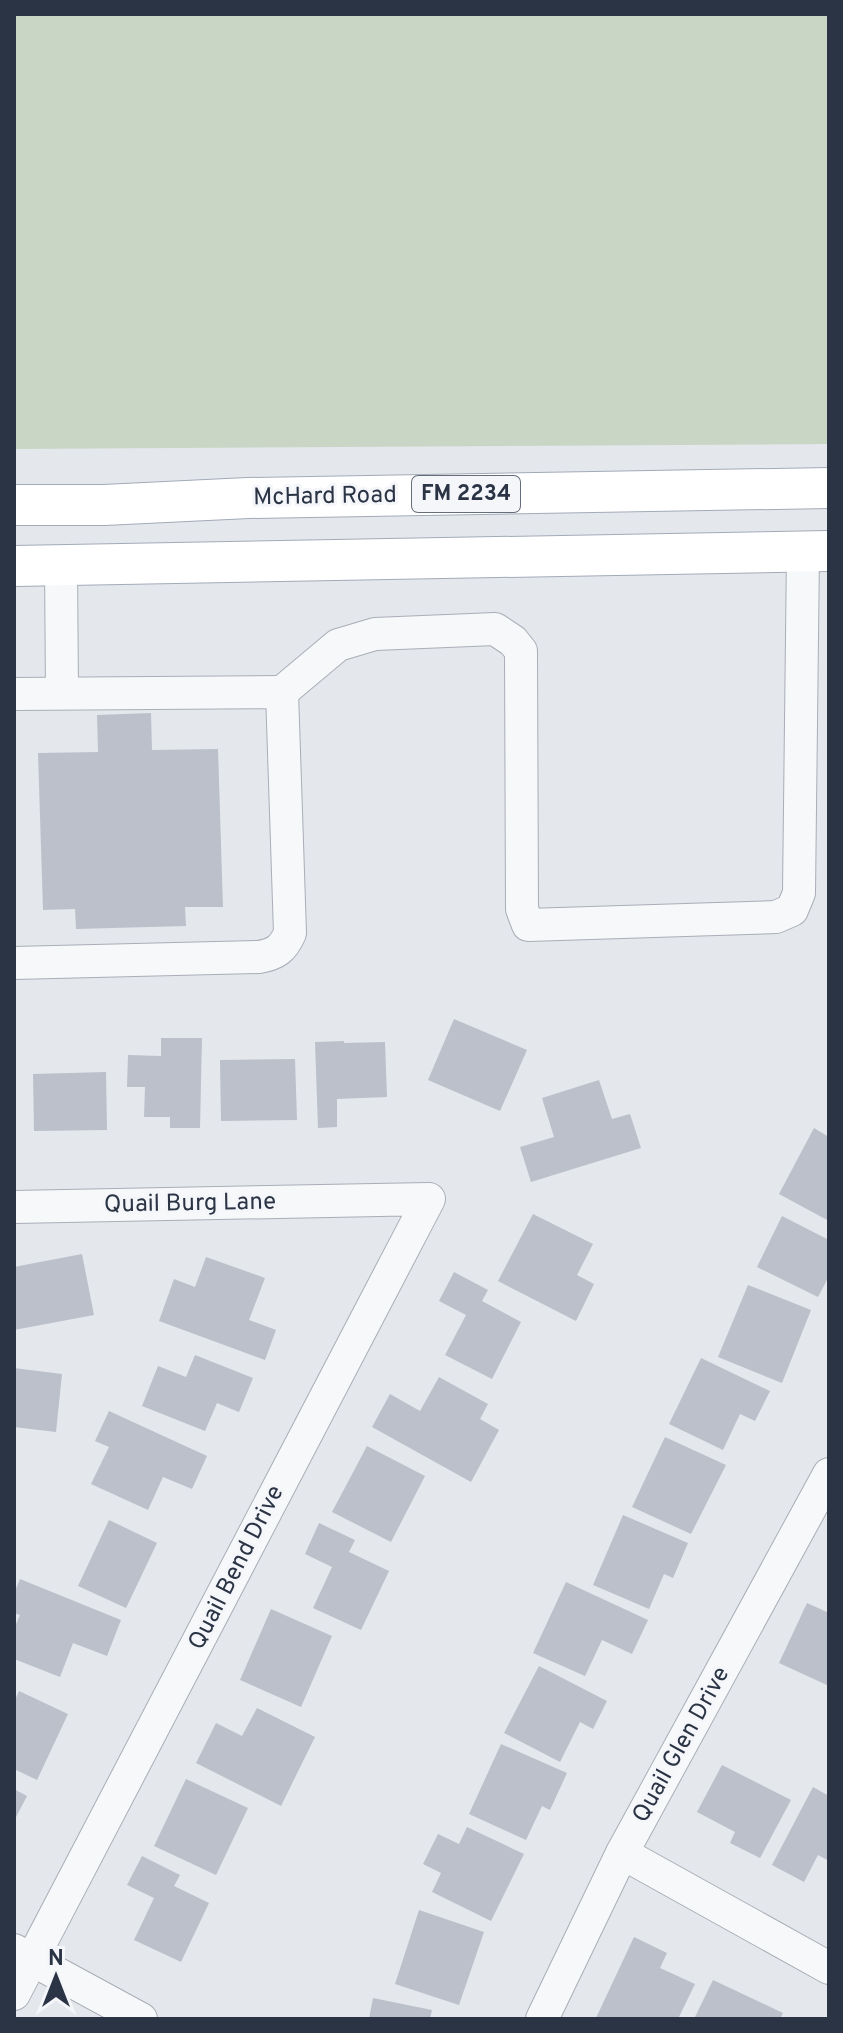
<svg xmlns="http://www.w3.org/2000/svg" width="843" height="2033" font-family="Overpass,sans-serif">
  <rect width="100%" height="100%" fill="#e4e7ec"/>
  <path fill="#c9d6c5" d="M 14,14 L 829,14 L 829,444 L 14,449 Z"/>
  <g fill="#bbc0ca">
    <path d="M 151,713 L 152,750 L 218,749 L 223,907 L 185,907 L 186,926 L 76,929 L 75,909 L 43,910 L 38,753 L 98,752 L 97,715 Z"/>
    <path d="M 454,1019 L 527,1050 L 500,1111 L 428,1080 Z"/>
    <path d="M 161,1038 L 202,1038 L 200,1128 L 170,1128 L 170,1117 L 144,1117 L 145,1087 L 127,1087 L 128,1055 L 161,1056 Z"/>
    <path d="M 344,1041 L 344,1043 L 385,1042 L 387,1097 L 337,1099 L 337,1127 L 318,1128 L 315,1042 Z"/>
    <path d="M 295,1059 L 297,1120 L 221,1121 L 220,1060 Z"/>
    <path d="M 106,1072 L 107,1130 L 34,1131 L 33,1074 Z"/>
    <path d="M 599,1080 L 612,1119 L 630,1114 L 641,1148 L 531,1182 L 520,1147 L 554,1137 L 542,1098 Z"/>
    <path d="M 814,1128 L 829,1137 L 829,1221 L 779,1194 Z"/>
    <path d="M 533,1214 L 593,1244 L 577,1275 L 594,1284 L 576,1321 L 498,1281 Z"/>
    <path d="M 782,1216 L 829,1240 L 829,1276 L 818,1297 L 757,1267 Z"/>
    <path d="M 82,1254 L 94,1315 L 14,1330 L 14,1267 Z"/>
    <path d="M 206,1257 L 265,1278 L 249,1320 L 276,1330 L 265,1360 L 159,1321 L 174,1279 L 195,1287 Z"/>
    <path d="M 454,1272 L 488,1290 L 482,1301 L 521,1322 L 492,1379 L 445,1355 L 466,1315 L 439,1301 Z"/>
    <path d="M 748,1285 L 811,1310 L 782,1383 L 718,1357 Z"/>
    <path d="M 195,1355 L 253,1378 L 239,1412 L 217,1403 L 205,1431 L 142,1406 L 158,1366 L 186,1377 Z"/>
    <path d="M 701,1358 L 770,1391 L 755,1421 L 740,1414 L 723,1450 L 669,1424 Z"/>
    <path d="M 14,1368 L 62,1374 L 56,1432 L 14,1427 Z"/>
    <path d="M 439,1377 L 488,1404 L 480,1419 L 499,1430 L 471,1482 L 372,1427 L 390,1394 L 420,1411 Z"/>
    <path d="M 109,1411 L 207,1456 L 192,1489 L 163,1477 L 148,1510 L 91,1484 L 109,1447 L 95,1441 Z"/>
    <path d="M 665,1437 L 726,1465 L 691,1534 L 632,1507 Z"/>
    <path d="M 367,1446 L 425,1476 L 391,1542 L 332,1512 Z"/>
    <path d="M 623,1515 L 688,1543 L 673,1578 L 664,1574 L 649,1609 L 593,1585 Z"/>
    <path d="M 109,1520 L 157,1543 L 126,1608 L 78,1586 Z"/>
    <path d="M 319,1523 L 355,1540 L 349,1552 L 389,1571 L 361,1630 L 313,1608 L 332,1567 L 305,1554 Z"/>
    <path d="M 20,1579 L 121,1620 L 107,1656 L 73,1643 L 60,1677 L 14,1659 L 14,1629 L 20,1615 L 14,1613 L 14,1593 Z"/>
    <path d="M 566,1582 L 648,1620 L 632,1654 L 602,1640 L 585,1676 L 533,1653 Z"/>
    <path d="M 807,1603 L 829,1613 L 829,1686 L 779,1663 Z"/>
    <path d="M 271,1609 L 332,1636 L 301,1707 L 240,1680 Z"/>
    <path d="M 539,1666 L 607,1701 L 593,1729 L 580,1722 L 560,1762 L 504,1733 Z"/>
    <path d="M 19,1691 L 68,1714 L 37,1780 L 14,1769 L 14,1702 Z"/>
    <path d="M 257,1708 L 315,1737 L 281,1806 L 196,1763 L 216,1723 L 242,1736 Z"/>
    <path d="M 501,1744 L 567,1773 L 550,1810 L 542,1806 L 526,1840 L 469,1814 Z"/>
    <path d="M 722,1765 L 791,1800 L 760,1858 L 730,1843 L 735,1832 L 697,1812 Z"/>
    <path d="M 186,1779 L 248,1808 L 216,1875 L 154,1846 Z"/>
    <path d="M 813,1787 L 829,1796 L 829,1861 L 818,1855 L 804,1882 L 772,1865 Z"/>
    <path d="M 14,1789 L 27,1796 L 14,1821 Z"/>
    <path d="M 467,1827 L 524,1854 L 491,1921 L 432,1892 L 441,1873 L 423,1864 L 438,1834 L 459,1844 Z"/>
    <path d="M 142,1856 L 180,1875 L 174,1886 L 209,1903 L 181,1962 L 134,1940 L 154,1898 L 127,1885 Z"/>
    <path d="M 419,1910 L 484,1932 L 459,2005 L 395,1984 Z"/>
    <path d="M 634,1937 L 667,1953 L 660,1968 L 695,1984 L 678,2019 L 596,2018 Z"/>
    <path d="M 713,1980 L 783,2013 L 780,2019 L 694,2019 Z"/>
    <path d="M 373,1998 L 432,2010 L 430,2019 L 369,2019 Z"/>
  </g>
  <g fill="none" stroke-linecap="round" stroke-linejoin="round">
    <g stroke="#a9aeb7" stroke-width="34">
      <g id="minor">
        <path d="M 61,565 L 62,693"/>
        <path d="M 282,692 L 338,645 L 375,634 L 495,629 L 513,641 L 521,651 L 522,909 L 528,925 L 776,917 L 792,910 L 799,893 L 803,552"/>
        <path d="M 14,694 L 282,692 L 290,933 C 283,949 276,954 259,957 L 14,963"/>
        <path d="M 14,1207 L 429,1199 L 14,1994"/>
        <path d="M 622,1853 L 829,1968"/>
        <path d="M 14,1950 L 141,2019"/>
        <path d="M 542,2019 L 622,1853 L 829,1474"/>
      </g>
    </g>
    <g stroke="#a3abb8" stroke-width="42">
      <g id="major">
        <path d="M 14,505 L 104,505 L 248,498 L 829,488"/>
        <path d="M 14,566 L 829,551"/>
      </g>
    </g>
    <use href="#minor" stroke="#f7f8fa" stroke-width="32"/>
    <use href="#major" stroke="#fff" stroke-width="40"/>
  </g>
  <g text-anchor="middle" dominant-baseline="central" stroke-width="6" stroke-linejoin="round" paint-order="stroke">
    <rect fill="#f4f6f9" stroke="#676e7b" stroke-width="2" x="412" y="476" width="108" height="36" rx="6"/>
    <g font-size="22" font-weight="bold" fill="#2b3445">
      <text x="466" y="494">FM 2234</text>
    </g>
    <g font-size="24" fill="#2b3445" stroke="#f4f6f9">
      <text transform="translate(325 497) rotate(-1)">McHard Road</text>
      <text transform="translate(190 1204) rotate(-1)">Quail Burg Lane</text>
      <text transform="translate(237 1568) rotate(-63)">Quail Bend Drive</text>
      <text transform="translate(682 1745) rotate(-61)">Quail Glen Drive</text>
    </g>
  </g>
  <rect width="843" height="2033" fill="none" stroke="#2b3445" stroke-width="32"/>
  <g transform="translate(56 1977)" stroke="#f4f6f9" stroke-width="6" paint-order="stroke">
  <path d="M0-6L14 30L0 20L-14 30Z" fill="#2b3445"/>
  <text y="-12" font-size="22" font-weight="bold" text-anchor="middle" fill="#2b3445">N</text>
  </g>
</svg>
